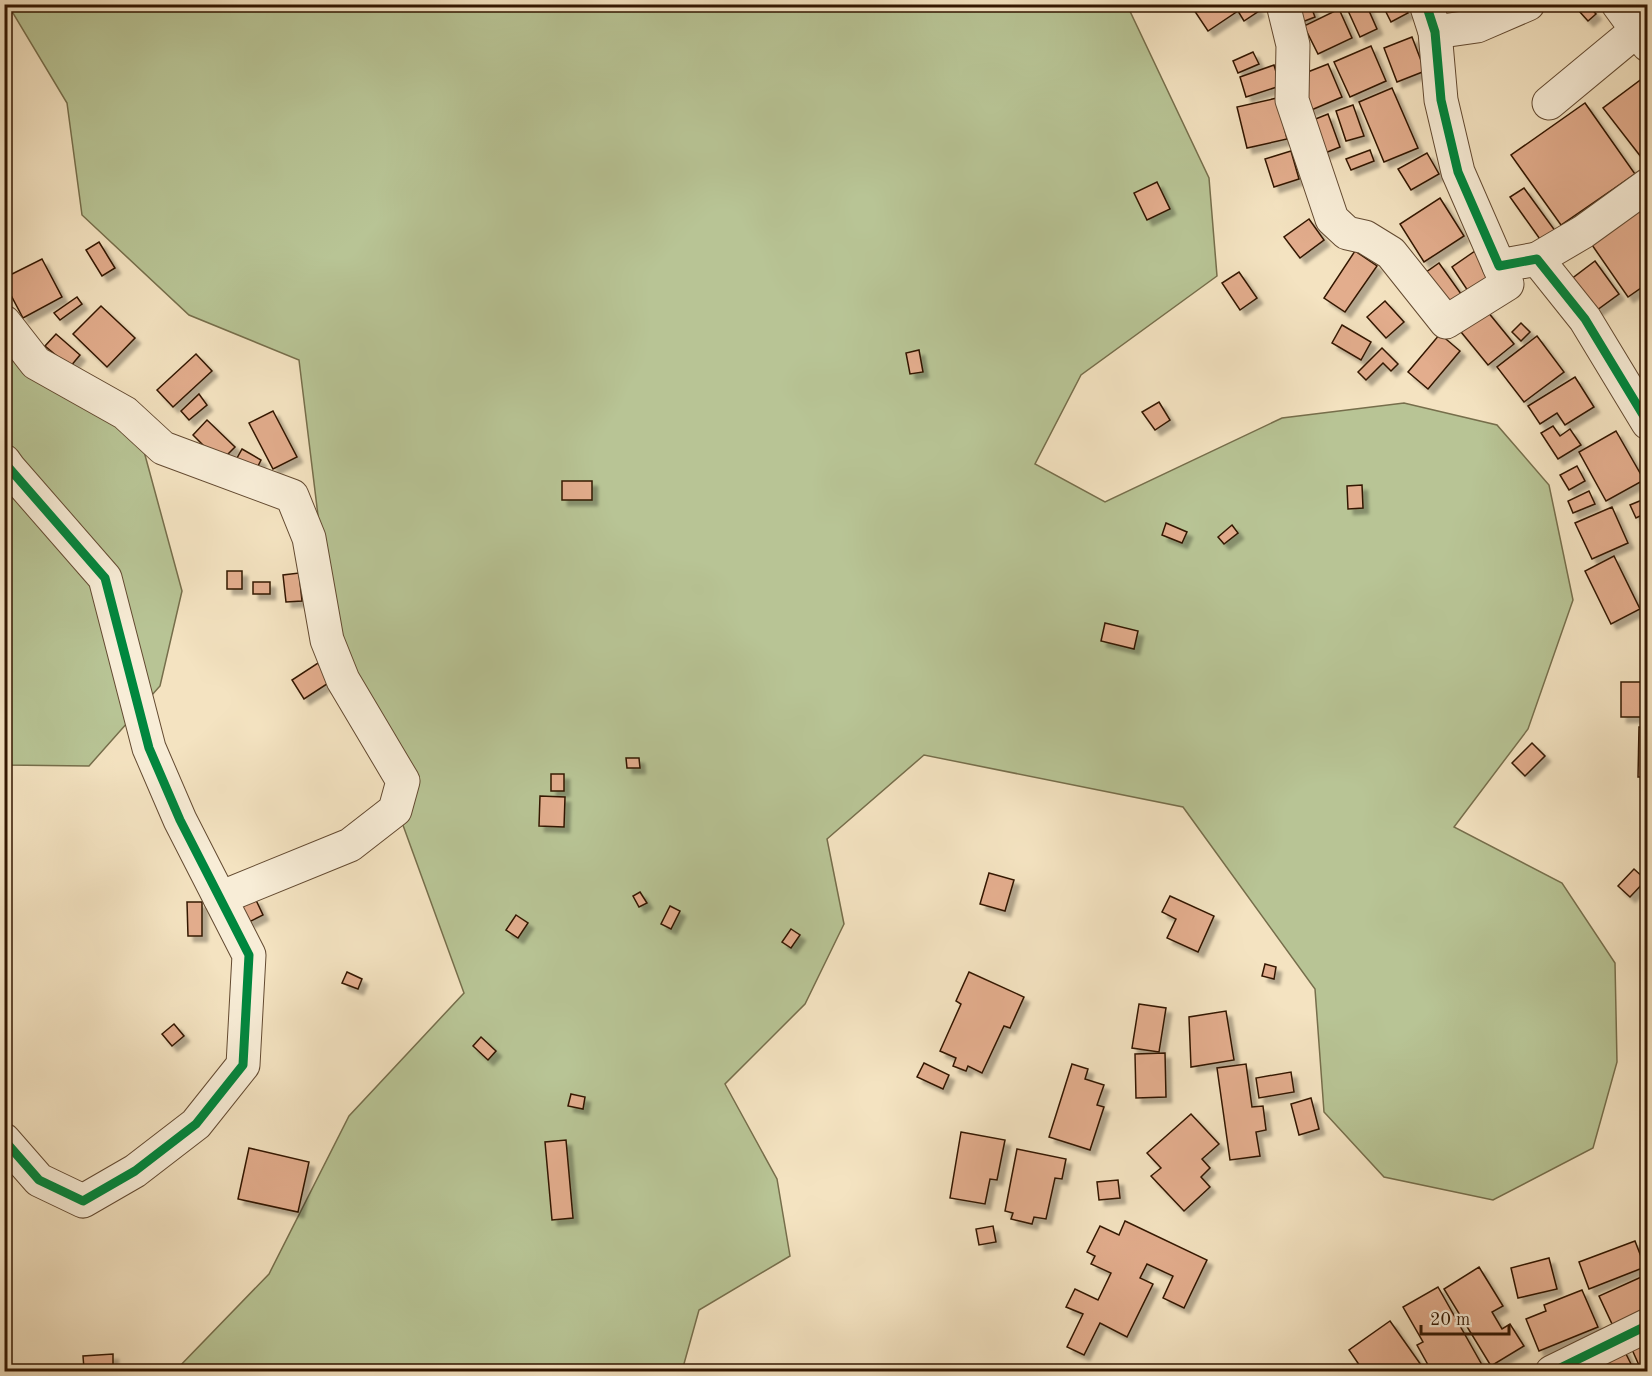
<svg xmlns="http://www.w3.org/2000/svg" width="1652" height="1376" font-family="'Old Standard TT',serif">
  <defs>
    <filter id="shadow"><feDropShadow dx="5.5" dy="5.5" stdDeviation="1.5" flood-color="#0004"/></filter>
  </defs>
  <rect width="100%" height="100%" fill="#f4e3c1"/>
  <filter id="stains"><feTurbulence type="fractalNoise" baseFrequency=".00333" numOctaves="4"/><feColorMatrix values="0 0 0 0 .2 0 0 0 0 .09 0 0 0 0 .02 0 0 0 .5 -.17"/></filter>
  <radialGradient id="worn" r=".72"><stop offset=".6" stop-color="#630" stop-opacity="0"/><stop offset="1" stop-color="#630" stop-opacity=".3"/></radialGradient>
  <g fill="#b8c495" stroke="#766e4b" stroke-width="1.5">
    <path d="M 5,4 L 1127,5 L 1209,178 L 1217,276 L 1081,375 L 1035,464 L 1105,502 L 1282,418 L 1404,403 L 1497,425 L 1549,485 L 1573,600 L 1528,729 L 1454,827 L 1562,883 L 1615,963 L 1617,1062 L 1593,1148 L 1493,1200 L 1384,1177 L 1324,1112 L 1315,989 L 1183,807 L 924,755 L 827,839 L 844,924 L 805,1004 L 725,1084 L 777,1179 L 790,1256 L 699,1310 L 682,1371 L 175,1371 L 269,1274 L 349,1116 L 464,993 L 332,630 L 299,360 L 189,315 L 82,215 L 67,103 L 13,13 L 5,15 Z"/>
    <path d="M 4,318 L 139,433 L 182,591 L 160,686 L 89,766 L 5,765 Z"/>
  </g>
  <g fill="#e3ad8d" stroke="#331701" stroke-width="1.5" filter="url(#shadow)">
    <path d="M 1190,4 L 1254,4 L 1259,11 L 1244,21 L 1238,11 L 1208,31 Z"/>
    <path d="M 1290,4 L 1310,4 L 1315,17 L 1297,24 Z"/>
    <path d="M 1345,4 L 1366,4 L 1377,29 L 1360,37 Z"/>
    <path d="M 1382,4 L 1403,4 L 1408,13 L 1391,22 Z"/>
    <path d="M 1587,4 L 1596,14 L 1588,21 L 1579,11 Z"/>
    <path d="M 1339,9 L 1352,38 L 1318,54 L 1304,26 Z"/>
    <path d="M 1412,37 L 1425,71 L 1397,82 L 1384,48 Z"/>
    <path d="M 1371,46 L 1386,81 L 1350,97 L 1334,62 Z"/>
    <path d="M 1253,52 L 1259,64 L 1238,73 L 1233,61 Z"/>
    <path d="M 1328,64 L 1342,97 L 1309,111 L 1295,77 Z"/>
    <path d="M 1274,65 L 1280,86 L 1246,97 L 1240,77 Z"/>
    <path d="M 1643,78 L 1648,83 L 1648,166 L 1603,108 Z"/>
    <path d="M 1392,88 L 1418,148 L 1384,162 L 1359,102 Z"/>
    <path d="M 1277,98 L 1287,139 L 1247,148 L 1237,107 Z"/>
    <path d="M 1585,103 L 1635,174 L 1561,225 L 1511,155 Z"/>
    <path d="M 1353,105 L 1364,136 L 1346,141 L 1336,111 Z"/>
    <path d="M 1328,114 L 1340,147 L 1320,155 L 1308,122 Z"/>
    <path d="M 1370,150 L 1374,161 L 1351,170 L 1346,159 Z"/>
    <path d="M 1291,151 L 1299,179 L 1274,187 L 1265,159 Z"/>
    <path d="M 1427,153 L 1439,174 L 1411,190 L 1398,169 Z"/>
    <path d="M 1157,182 L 1170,209 L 1147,220 L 1134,193 Z"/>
    <path d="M 1524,188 L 1556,232 L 1542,242 L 1510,197 Z"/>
    <path d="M 1440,198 L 1464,236 L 1424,262 L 1400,224 Z"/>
    <path d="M 1640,208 L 1648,219 L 1648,283 L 1628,297 L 1590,242 Z"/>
    <path d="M 1309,219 L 1324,240 L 1300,258 L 1284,237 Z"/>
    <path d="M 99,242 L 115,268 L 102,276 L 86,250 Z"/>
    <path d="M 1355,251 L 1377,266 L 1345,312 L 1324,298 Z"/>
    <path d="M 1475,251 L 1494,279 L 1470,294 L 1452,267 Z"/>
    <path d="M 42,259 L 62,297 L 23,318 L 4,282 L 4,278 Z"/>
    <path d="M 1595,261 L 1619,294 L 1593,313 L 1570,280 Z"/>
    <path d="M 1439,263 L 1464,298 L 1447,310 L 1422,275 Z"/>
    <path d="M 1239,272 L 1257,298 L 1240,310 L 1222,283 Z"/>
    <path d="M 77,297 L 82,304 L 60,320 L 54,313 Z"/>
    <path d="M 1385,301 L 1404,322 L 1386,338 L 1367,317 Z"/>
    <path d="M 101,306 L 135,338 L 107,367 L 73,334 Z"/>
    <path d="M 1483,306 L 1514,344 L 1488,365 L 1457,327 Z"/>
    <path d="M 1521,323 L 1530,332 L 1521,341 L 1512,332 Z"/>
    <path d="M 1342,325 L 1371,342 L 1361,360 L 1332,343 Z"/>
    <path d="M 56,334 L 80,355 L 70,367 L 45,346 Z"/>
    <path d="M 1440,334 L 1460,351 L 1428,389 L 1408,372 Z"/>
    <path d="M 1537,336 L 1564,372 L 1524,402 L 1497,367 Z"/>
    <path d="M 1382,348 L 1398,364 L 1391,371 L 1383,363 L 1366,380 L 1358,372 Z"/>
    <path d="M 919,350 L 923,372 L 910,374 L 906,353 Z"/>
    <path d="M 196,354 L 212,371 L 173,407 L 157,390 Z"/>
    <path d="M 1575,377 L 1594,407 L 1565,425 L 1557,413 L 1540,424 L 1528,406 Z"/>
    <path d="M 199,394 L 207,405 L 189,420 L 181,411 Z"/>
    <path d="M 1159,402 L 1170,420 L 1155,430 L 1142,412 Z"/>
    <path d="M 273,411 L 297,457 L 273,469 L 249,423 Z"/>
    <path d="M 207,420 L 235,447 L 220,462 L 193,435 Z"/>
    <path d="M 1553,426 L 1560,436 L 1570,429 L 1581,445 L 1558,459 L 1541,433 Z"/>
    <path d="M 1616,431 L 1644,480 L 1606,501 L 1579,452 Z"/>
    <path d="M 242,449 L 261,460 L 256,470 L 236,460 Z"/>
    <path d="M 1577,466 L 1585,481 L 1569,490 L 1560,475 Z"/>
    <rect x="562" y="481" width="30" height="19"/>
    <path d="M 1362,485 L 1363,508 L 1348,509 L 1347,486 Z"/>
    <path d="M 1589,491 L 1595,504 L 1573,513 L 1568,501 Z"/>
    <path d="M 1642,500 L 1648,512 L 1636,518 L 1630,505 Z"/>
    <path d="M 1612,507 L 1628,543 L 1592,559 L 1575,523 Z"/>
    <path d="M 1166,523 L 1187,532 L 1182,543 L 1162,535 Z"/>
    <path d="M 1232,525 L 1238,533 L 1224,544 L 1218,537 Z"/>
    <path d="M 1614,556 L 1640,609 L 1611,624 L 1585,571 Z"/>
    <rect x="227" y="571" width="15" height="18"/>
    <path d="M 299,573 L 302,601 L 286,602 L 283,575 Z"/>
    <rect x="253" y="582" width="17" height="12"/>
    <path d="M 1105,623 L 1138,631 L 1134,649 L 1101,641 Z"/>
    <path d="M 318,663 L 330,682 L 304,699 L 292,680 Z"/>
    <path d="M 1621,682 L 1647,682 L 1646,717 L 1621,717 Z"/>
    <path d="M 1639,727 L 1648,728 L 1648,777 L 1638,777 Z"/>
    <path d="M 1532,743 L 1545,756 L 1525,776 L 1512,763 Z"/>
    <path d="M 626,758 L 639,758 L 640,768 L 627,768 Z"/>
    <rect x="551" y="774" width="13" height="17"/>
    <path d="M 540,796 L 565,797 L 564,827 L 539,826 Z"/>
    <path d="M 1634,869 L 1646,880 L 1630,897 L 1618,886 Z"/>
    <path d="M 989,873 L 1014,880 L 1005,911 L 980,904 Z"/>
    <path d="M 640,892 L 647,903 L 639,907 L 633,896 Z"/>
    <path d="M 1170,896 L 1214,916 L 1198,952 L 1167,938 L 1176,919 L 1162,912 Z"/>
    <path d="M 255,898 L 263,915 L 247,923 L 239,906 Z"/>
    <path d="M 187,902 L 202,902 L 202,936 L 188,936 Z"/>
    <path d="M 670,906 L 680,911 L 671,929 L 661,924 Z"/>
    <path d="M 516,915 L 528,923 L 518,938 L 506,930 Z"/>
    <path d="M 791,929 L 800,935 L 791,948 L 782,942 Z"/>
    <path d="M 1265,964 L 1276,967 L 1274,979 L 1262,976 Z"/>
    <path d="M 347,972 L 362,979 L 358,989 L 342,983 Z"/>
    <path d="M 969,972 L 1024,997 L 1010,1028 L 1004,1026 L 982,1073 L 968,1066 L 966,1071 L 953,1066 L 956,1058 L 940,1051 L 961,1004 L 956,1001 Z"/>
    <path d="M 1139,1004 L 1166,1008 L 1159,1052 L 1132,1048 Z"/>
    <path d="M 1226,1011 L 1234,1060 L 1191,1067 L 1189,1017 Z"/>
    <path d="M 174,1024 L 184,1036 L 172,1046 L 162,1034 Z"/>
    <path d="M 481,1037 L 496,1051 L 488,1060 L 473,1046 Z"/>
    <path d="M 1165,1053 L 1166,1097 L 1136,1098 L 1135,1054 Z"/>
    <path d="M 924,1063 L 949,1075 L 943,1089 L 917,1077 Z"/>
    <path d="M 1072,1064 L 1088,1069 L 1085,1079 L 1104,1085 L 1097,1105 L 1104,1107 L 1090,1150 L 1049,1137 Z"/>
    <path d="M 1246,1064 L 1252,1107 L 1263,1106 L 1266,1130 L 1256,1132 L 1260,1156 L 1230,1160 L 1217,1068 Z"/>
    <path d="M 1291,1072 L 1294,1092 L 1259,1098 L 1256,1078 Z"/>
    <path d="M 571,1094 L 585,1097 L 583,1109 L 568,1106 Z"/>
    <path d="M 1311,1098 L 1319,1129 L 1299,1135 L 1291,1104 Z"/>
    <path d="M 1191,1114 L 1219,1144 L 1202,1159 L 1210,1168 L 1201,1177 L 1210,1187 L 1184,1211 L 1151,1176 L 1161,1168 L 1147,1153 Z"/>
    <path d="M 961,1132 L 1005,1140 L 997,1180 L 990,1179 L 985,1204 L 950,1198 Z"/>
    <path d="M 566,1140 L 573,1218 L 552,1220 L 545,1142 Z"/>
    <path d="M 249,1148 L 309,1162 L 298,1212 L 238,1199 Z"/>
    <path d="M 1017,1149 L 1066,1159 L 1062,1179 L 1055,1178 L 1046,1219 L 1034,1217 L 1032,1224 L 1011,1219 L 1013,1213 L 1005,1211 Z"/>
    <path d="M 1118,1180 L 1120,1198 L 1099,1200 L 1097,1182 Z"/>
    <path d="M 1125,1221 L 1207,1260 L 1184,1308 L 1163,1298 L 1173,1276 L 1147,1264 L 1140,1278 L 1153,1284 L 1127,1337 L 1100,1323 L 1084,1355 L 1067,1347 L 1083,1314 L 1066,1307 L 1075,1289 L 1098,1300 L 1111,1273 L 1091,1264 L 1095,1256 L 1087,1252 L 1100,1226 L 1119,1235 Z"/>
    <path d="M 993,1226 L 996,1242 L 979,1245 L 976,1229 Z"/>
    <path d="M 1635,1241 L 1645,1267 L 1589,1289 L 1579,1262 Z"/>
    <path d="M 1549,1258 L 1557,1289 L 1518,1298 L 1511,1268 Z"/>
    <path d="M 1479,1267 L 1503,1306 L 1492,1312 L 1502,1329 L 1510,1324 L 1524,1346 L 1491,1366 L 1444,1289 Z"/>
    <path d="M 1648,1274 L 1648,1310 L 1613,1326 L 1599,1296 Z"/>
    <path d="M 1438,1287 L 1486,1372 L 1432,1372 L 1417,1345 L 1423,1342 L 1403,1307 Z"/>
    <path d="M 1582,1290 L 1598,1327 L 1539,1351 L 1526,1319 L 1546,1311 L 1544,1305 Z"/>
    <path d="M 1390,1321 L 1426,1372 L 1364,1372 L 1349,1350 Z"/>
    <path d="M 1648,1337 L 1648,1372 L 1642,1372 L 1630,1345 Z"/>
    <path d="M 1623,1348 L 1635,1372 L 1588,1372 Z"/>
    <path d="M 113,1354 L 113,1367 L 84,1369 L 83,1356 Z"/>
  </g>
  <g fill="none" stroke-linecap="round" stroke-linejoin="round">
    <g stroke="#634a31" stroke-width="35">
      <g id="minor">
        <path d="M 1283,4 L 1293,45 L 1292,100 L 1332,219 L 1347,233 L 1365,237 L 1391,253 L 1446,322 L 1507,284 L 1499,266"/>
        <path d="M 1426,4 L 1435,32 L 1441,100 L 1458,172 L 1499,266 L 1537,259 L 1585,319 L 1648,423"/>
        <path d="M 1618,4 L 1648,45"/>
        <path d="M 1549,103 L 1648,21"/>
        <path d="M 1537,259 L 1583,232 L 1648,185"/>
        <path d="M 4,322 L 36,363 L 125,413 L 163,448 L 292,496 L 309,538 L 327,640 L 343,680 L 403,781 L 395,810 L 350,845 L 220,898"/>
        <path d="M 4,461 L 9,468 L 105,578 L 149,748 L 180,820 L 249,955 L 243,1065 L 196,1124 L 135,1171 L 83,1201 L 39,1180 L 4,1140"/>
        <path d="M 1552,1372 L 1648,1325"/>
      </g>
    </g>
    <g stroke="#634a31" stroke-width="35">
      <path id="tertiary" d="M 1435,32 L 1477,26 L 1528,4"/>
    </g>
    <use href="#minor" stroke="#f8edd7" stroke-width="33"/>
    <use href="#tertiary" stroke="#f8edd7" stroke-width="33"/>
    <g stroke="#f8edd7" stroke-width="13">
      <g id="cycleway">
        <path d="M 1426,4 L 1435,32 L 1441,100 L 1458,172 L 1499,266 L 1537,259 L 1585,319 L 1648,423"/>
        <path d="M 4,461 L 9,468 L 105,578 L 149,748 L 180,820 L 249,955 L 243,1065 L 196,1124 L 135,1171 L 83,1201 L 39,1180 L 4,1140"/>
        <path d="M 1552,1372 L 1648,1325"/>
      </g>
    </g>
    <use href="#cycleway" stroke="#00873e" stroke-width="9"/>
  </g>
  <rect width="1652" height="1376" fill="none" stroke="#f4e3c1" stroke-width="24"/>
  <rect x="6" y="6" width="1640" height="1364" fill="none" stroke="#331701" stroke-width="3"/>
  <rect x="12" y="12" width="1628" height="1352" fill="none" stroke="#331701" stroke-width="1.5"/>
  <path d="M1421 1325v9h88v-9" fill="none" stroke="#331701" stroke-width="3"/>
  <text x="1430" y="1325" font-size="18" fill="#331701" stroke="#f8edd7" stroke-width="4.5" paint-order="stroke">20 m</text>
  <rect width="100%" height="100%" filter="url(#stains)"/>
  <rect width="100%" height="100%" fill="url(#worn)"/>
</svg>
